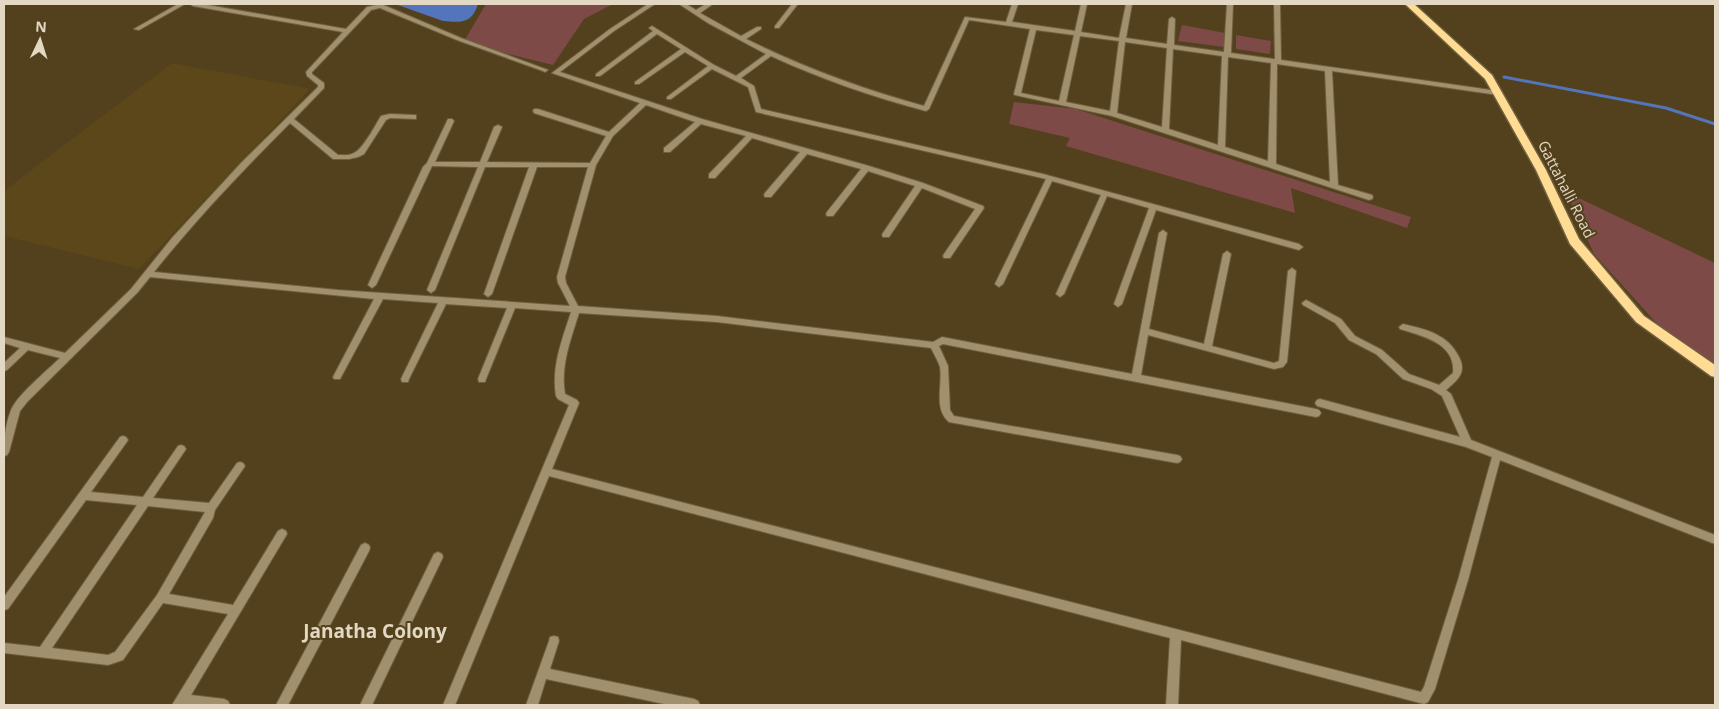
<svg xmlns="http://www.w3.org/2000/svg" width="1719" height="709" font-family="'Open Sans',sans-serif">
  <rect width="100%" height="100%" fill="#52411c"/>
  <path fill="#5b4719" d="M 172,63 L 310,89 L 139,269 L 4,236 L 4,191 Z"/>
  <g fill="#7e4a47">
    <path d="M 486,4 L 613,4 L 584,19 L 553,65 L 463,43 Z"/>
    <path d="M 1182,25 L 1225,33 L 1224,47 L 1178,41 Z"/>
    <path d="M 1236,35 L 1271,41 L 1270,54 L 1236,49 Z"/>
    <path d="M 1014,102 L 1076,109 L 1411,217 L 1407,228 L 1291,188 L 1295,213 L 1066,146 L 1070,138 L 1009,124 Z"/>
    <path d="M 1566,192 L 1715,263 L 1715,365 L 1661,328 L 1594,254 Z"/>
  </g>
  <path fill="#5474bb" d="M 395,4 L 478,4 C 472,23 462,23 443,21 Z"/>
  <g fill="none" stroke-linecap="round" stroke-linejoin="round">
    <path stroke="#5474bb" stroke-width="3" d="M 1504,77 L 1666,108 L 1715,124"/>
    <g stroke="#6f5f3e" stroke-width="2">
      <g id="minor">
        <path d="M 178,4 L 185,4 L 139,30 L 134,29 Z"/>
        <path d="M 190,4 L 202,4 L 346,29 L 367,7 L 381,4 L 461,38 L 548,70 L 545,72 L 543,71 L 457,40 L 380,8 L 371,10 L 312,72 L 312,74 L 324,83 L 324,88 L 294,119 L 338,155 C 343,155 349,156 354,153 C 363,149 375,126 381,116 L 390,114 L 414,115 L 416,115 L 416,119 L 390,118 L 386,120 L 364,154 L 358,157 L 349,159 L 333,159 L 290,123 C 243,170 196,219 154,272 L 338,290 L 570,306 L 558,283 L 557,277 L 588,167 L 537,167 L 492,294 L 488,297 L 484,294 L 529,167 L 485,167 L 435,290 L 431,293 L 427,290 L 478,167 L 432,166 L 376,285 L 372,288 L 368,285 L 423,167 L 427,163 L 448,119 L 452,119 L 454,121 L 435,162 L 480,162 L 494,127 L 498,125 L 502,127 L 487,162 L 590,163 L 606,136 L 534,113 L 533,111 L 534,109 L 538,109 L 609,132 L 640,103 L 552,73 L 610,29 L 648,4 L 655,4 L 614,31 L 560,72 L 702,119 L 869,166 L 923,183 L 983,206 L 984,208 L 950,258 L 944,258 L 943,256 L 944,254 L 975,209 L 922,188 L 889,237 L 883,237 L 882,235 L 883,233 L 915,186 L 868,171 L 833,216 L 827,216 L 826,214 L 827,212 L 861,169 L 807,154 L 771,197 L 765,197 L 764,195 L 765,193 L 800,152 L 752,138 L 715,178 L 709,178 L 709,174 L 746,136 L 701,124 L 670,152 L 664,152 L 664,148 L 695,122 L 646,105 L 613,136 L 596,165 L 565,277 L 566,283 L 578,306 L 717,316 L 933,342 L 942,337 L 1132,374 L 1159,233 L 1163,230 L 1167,233 L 1149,329 L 1204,344 L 1223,254 L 1227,251 L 1231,254 L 1212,346 L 1274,363 L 1279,361 L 1288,271 L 1292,268 L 1296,271 L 1287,362 L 1283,367 L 1274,369 L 1148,335 L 1141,375 L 1316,409 L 1319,410 L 1321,413 L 1319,416 L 1316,417 L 943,344 L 939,346 L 948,366 L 950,410 L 954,416 L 1177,455 L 1180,456 L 1182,459 L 1180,462 L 1177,463 L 949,422 C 933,409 943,384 940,367 C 938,361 934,354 931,348 L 717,322 L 579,313 C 571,339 560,366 565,394 L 577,400 L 579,403 L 552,469 L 1421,692 L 1424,687 L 1458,580 L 1492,457 L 1466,447 L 1317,406 L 1315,403 L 1317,400 L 1320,399 L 1460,437 L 1442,396 L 1431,389 L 1403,379 L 1376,354 L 1349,340 L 1335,323 L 1303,305 L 1302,303 L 1306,300 L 1341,319 L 1355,336 L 1382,350 L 1409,374 L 1439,385 L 1453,373 C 1456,343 1422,336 1400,329 L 1399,327 L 1403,324 C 1425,329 1448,334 1459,357 C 1467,372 1458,380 1446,390 L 1451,394 L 1471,440 L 1715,535 L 1715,544 L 1500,460 L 1468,580 L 1435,689 L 1428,702 L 1424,704 L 1181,640 L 1178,705 L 1166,705 L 1170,638 L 549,476 L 455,705 L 443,705 L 569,405 L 558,399 L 556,396 C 551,367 562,340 571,312 L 515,308 L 486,379 L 485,382 L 479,382 L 478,379 L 507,308 L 446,304 L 409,379 L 408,382 L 402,382 L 401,379 L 438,303 L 383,299 L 340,379 L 334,379 L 333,377 L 374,299 L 150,277 L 137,293 L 28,401 L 20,411 L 9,452 L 7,455 L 4,456 C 4,440 5,425 11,410 C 18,394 47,371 60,358 L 28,350 L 7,370 L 4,371 L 4,363 L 20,348 L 4,343 L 4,337 L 65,353 L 131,289 L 172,238 L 242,162 L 318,87 L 318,85 L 307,76 L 306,72 L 343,32 L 193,6 Z"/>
        <path d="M 679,4 L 686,4 L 696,10 L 706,4 L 713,4 L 700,13 L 741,36 L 757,27 L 761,27 L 761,29 L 746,39 C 803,67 862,89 924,106 L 965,17 L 1006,22 L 1012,4 L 1018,4 L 1012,22 L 1075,31 L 1081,4 L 1087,4 L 1081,32 L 1119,38 L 1126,4 L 1132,4 L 1126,38 L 1167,44 L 1169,19 L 1172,17 L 1175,19 L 1174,45 L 1224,52 L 1227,4 L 1233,4 L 1231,53 L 1273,59 L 1275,59 L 1274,4 L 1280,4 L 1281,60 L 1498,91 L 1501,93 L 1498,95 L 1332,71 L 1338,185 L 1372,195 L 1373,197 L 1372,199 L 1369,200 L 1112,116 L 1015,95 L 1014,94 L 1030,29 L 969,20 L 929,109 L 926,111 C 873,97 821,79 771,56 L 741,78 L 754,86 L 761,109 L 1043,174 L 1299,244 L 1303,247 L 1299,250 L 1156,210 L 1122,304 L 1118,307 L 1114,304 L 1149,208 L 1107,196 L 1064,294 L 1060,297 L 1056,294 L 1101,195 L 1052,181 L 1003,284 L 999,287 L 995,284 L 1046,179 L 756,112 L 748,87 L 712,69 L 671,99 L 667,99 L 667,97 L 708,66 L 685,52 L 639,84 L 635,84 L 635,82 L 681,49 L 657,34 L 600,76 L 596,76 L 596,74 L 653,31 L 649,28 L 652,26 L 714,65 L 736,76 L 766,54 L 708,23 ZM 1036,30 L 1074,35 L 1059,101 L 1021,93 ZM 1080,36 L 1119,41 L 1110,111 L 1066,102 ZM 1125,42 L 1167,48 L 1162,127 L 1117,113 ZM 1173,49 L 1222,56 L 1218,145 L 1169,129 ZM 1228,57 L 1271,63 L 1268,161 L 1225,147 ZM 1277,64 L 1325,71 L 1330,182 L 1276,164 Z"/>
        <path d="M 792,4 L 798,4 L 779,28 L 775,28 L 775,26 Z"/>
        <path d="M 123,436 L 126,437 L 128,440 L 126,443 L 91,492 L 143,497 L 178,446 L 181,445 L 184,446 L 186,449 L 184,452 L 153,498 L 209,503 L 237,463 L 240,462 L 243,463 L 245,466 L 215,510 L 213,518 L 169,594 L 233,605 L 278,531 L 282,529 L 286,531 L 287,534 L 191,695 L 224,699 L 228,701 L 230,705 L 172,705 L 228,614 L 163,603 L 123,660 L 108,665 L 4,653 L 4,643 L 40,647 L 137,505 L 86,500 L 8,609 L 4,610 L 4,597 L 120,437 ZM 148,506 L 205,512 L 157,595 L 115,652 L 108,655 L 52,648 Z"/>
        <path d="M 365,543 L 369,545 L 370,548 L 369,551 L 288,705 L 276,705 L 361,545 Z"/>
        <path d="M 438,552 L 442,554 L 443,557 L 372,705 L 360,705 L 434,554 Z"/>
        <path d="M 554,636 L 558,637 L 559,641 L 550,669 L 694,699 L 698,701 L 700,705 L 669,705 L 546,679 L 538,705 L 526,705 L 549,641 L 550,637 Z"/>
      </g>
    </g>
    <g stroke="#6f5f3e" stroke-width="3">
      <path id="major" d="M 1405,4 L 1414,4 L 1492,75 L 1546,170 L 1579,239 L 1644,316 L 1715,365 L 1715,377 L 1711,376 L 1636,322 L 1570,244 L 1536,170 L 1485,79 Z"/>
    </g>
    <use href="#minor" fill="#a1906e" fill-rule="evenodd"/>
    <use href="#major" fill="#ffdb93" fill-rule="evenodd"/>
  </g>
  <g text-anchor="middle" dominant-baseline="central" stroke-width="4" stroke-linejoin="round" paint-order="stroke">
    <g font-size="15" fill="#e2d8c4" stroke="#52411c">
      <text transform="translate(1567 189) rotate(63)">Gattahalli Road</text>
    </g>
    <g font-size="19" font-weight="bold" fill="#e2d8c4" stroke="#52411c">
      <text x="375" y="631">Janatha Colony</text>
    </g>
  </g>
  <rect width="1719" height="709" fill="none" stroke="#e2d8c4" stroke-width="10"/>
  <g transform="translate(40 40) rotate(4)" stroke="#52411c" stroke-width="4" paint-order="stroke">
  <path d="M0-4L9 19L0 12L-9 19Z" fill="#e2d8c4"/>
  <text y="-8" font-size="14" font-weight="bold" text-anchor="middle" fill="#e2d8c4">N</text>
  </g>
</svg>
